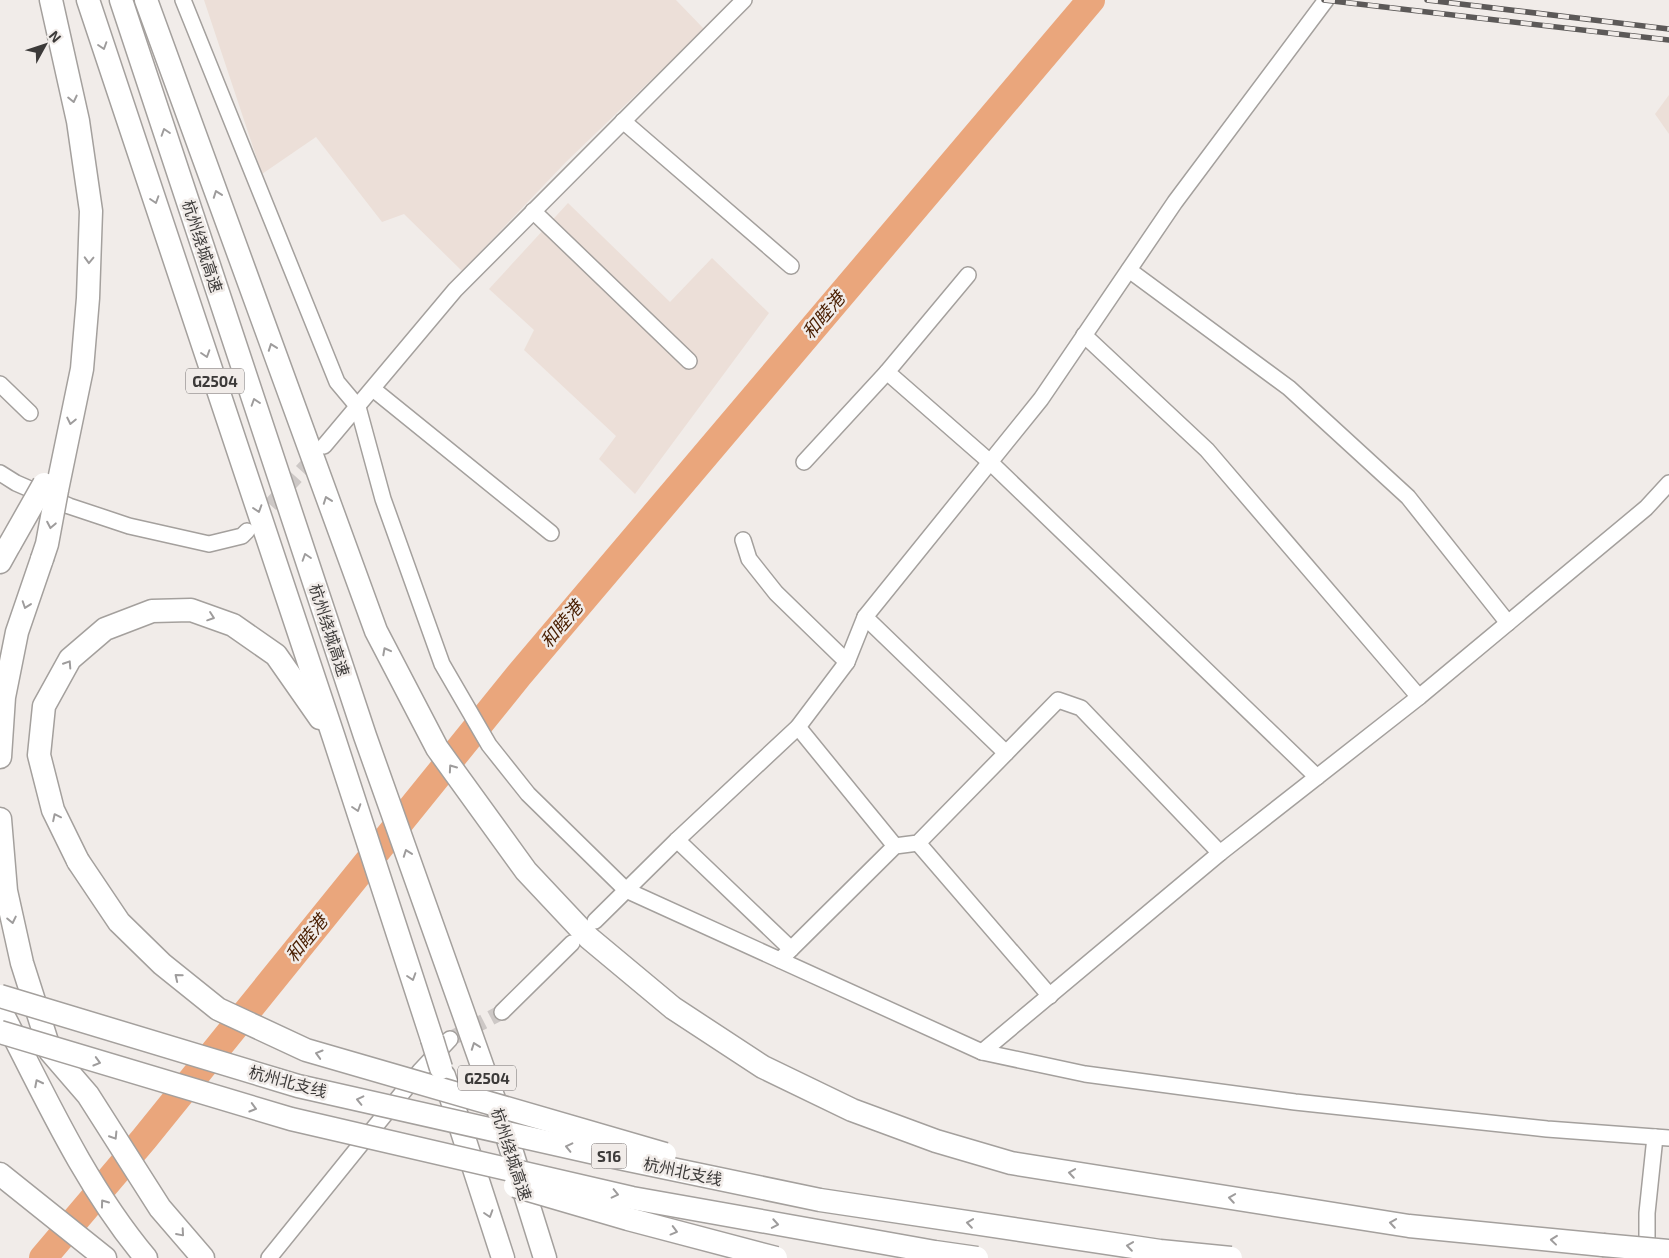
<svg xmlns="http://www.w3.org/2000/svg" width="1669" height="1258" font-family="'Exo 2','Noto Sans SC',sans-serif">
  <rect width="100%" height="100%" fill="#f1ece9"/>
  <g fill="#ecdfd8">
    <path d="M 204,0 L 676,0 L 704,29 L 566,162 L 462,271 L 404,214 L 382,222 L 316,137 L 262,174 Z"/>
    <path d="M 1669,95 L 1669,134 L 1655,114 Z"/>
    <path d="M 568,203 L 670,302 L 712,258 L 769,313 L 635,494 L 599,459 L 616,436 L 524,350 L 534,330 L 489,289 Z"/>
  </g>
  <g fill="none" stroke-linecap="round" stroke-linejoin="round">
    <path stroke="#eaa67c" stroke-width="28" d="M 43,1258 L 144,1139 L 519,675 L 1091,0"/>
    <g stroke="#cdc8c6" stroke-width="15" stroke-dasharray="15 8" stroke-linecap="butt">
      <path d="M 255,522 L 318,453"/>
      <path d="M 450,1039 L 502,1012"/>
    </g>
    <g stroke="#a4a09d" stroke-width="18">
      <g id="minor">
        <path d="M 183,0 L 337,382 L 358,407 L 383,499 L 442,664 L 489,745 L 528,794 L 626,890 L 982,1052 L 1085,1074 L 1295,1102 L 1547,1129 L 1669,1138"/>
        <path d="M 623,121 L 791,266"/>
        <path d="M 533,211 L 689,361"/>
        <path d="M 1129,270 L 1289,388 L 1408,497 L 1508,623"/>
        <path d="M 968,275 L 887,372 L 990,462 L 1317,777"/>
        <path d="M 1084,335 L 1207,450 L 1419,697"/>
        <path d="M 0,384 L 30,413"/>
        <path d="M 373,389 L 551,533"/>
        <path d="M 324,446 L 455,290 L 744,0"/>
        <path d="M 804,462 L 887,372"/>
        <path d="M 0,473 L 16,483 L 69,506 L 129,526 L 209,544 L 242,536 L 247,531"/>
        <path d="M 743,540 L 749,559 L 776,593 L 847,662"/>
        <path d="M 865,617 L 1006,753"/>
        <path d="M 798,727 L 895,846"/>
        <path d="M 677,840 L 791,949"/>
        <path d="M 918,843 L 1050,996"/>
        <path d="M 595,921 L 677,840 L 798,727 L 847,662 L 865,617 L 1041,399 L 1175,202 L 1326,0"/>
        <path d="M 780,960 L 895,846 L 918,843 L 1058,700 L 1081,708 L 1220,853"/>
        <path d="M 502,1012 L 572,943"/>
        <path d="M 982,1052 L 1220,853 L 1419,697 L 1646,508 L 1669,483"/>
        <path d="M 269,1258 L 420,1071 L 450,1039"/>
        <path d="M 1647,1258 L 1647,1213 L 1655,1137"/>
      </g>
    </g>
    <g stroke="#a4a09d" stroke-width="25">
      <g id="highway">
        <path d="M 51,0 L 78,121 L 91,211 L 88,298 L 82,369 L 57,490"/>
        <path d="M 88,0 L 334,738 L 432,1039"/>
        <path d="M 121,0 L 365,736 L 505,1130 L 545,1258"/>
        <path d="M 146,0 L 376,631 L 437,748 L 526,871 L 589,938 L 673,1008 L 763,1067 L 852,1110 L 936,1141 L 1011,1163 L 1409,1226 L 1603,1245"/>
        <path d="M 0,562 L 10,544"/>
        <path d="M 0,757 L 4,697 L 17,632 L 42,559"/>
        <path d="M 0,819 L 6,891 L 22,963 L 50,1051 L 88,1095 L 160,1208 L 203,1258"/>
        <path d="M 78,861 L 53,810 L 39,755 L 44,706 L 70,659 L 105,629 L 152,611 L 191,610 L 233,625 L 276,655 L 320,718"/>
        <path d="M 0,1009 C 44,1094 84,1184 146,1258"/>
        <path d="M 444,1076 L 503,1258"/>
        <path d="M 0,1174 L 105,1258"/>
      </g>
    </g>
    <use href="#minor" stroke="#fff" stroke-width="15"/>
    <use href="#highway" stroke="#fff" stroke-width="22"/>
    <g stroke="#5c5958" stroke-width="5.5">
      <g id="rail">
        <path d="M 1324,0 L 1669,40"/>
        <path d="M 1427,0 L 1669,29"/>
      </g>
    </g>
    <use href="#rail" stroke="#f1ece9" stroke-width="4" stroke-dasharray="11" stroke-linecap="butt"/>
    <g stroke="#a4a09d" stroke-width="25" stroke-linecap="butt">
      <g id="highway-bridge">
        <path d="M 10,544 L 44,484"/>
        <path d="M 42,559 L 47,544 L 57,490"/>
        <path d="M 78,861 L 119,922 L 162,964 L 218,1009 L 306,1050 L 665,1154"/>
        <path d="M 0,996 L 298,1086 L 595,1153 L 820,1200 L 1160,1251 L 1231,1258"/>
        <path d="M 0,1032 L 291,1119 L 632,1198 L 935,1252 L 977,1258"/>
        <path d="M 432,1039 L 441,1068"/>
        <path d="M 515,1186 L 628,1219 L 776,1258"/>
        <path d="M 1603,1245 L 1669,1251"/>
      </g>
    </g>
    <use href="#highway-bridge" stroke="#fff" stroke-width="22"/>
  </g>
  <defs><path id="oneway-chevron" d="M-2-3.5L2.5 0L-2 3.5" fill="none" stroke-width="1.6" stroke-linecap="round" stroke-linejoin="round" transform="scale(1.25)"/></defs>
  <g stroke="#9e9c9c">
    <use href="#oneway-chevron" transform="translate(103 46) rotate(72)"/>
    <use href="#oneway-chevron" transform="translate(73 99) rotate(77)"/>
    <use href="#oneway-chevron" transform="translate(165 132) rotate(-108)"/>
    <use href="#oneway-chevron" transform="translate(217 194) rotate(-110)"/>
    <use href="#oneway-chevron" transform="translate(155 200) rotate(72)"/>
    <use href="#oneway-chevron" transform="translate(89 260) rotate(92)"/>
    <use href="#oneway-chevron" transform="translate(272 347) rotate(-110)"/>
    <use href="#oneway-chevron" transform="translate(206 354) rotate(72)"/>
    <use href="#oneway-chevron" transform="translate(255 402) rotate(-108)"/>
    <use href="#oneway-chevron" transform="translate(71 421) rotate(102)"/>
    <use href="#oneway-chevron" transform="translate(327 500) rotate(-110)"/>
    <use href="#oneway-chevron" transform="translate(258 509) rotate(72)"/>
    <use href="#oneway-chevron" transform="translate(51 525) rotate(101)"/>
    <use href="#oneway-chevron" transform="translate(306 557) rotate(-108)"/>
    <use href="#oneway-chevron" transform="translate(26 605) rotate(109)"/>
    <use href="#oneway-chevron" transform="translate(211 617) rotate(19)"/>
    <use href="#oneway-chevron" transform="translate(386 651) rotate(-118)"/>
    <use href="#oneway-chevron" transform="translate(68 664) rotate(-57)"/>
    <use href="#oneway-chevron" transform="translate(452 768) rotate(-125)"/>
    <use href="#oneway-chevron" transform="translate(357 808) rotate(72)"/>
    <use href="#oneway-chevron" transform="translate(56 817) rotate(-116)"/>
    <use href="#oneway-chevron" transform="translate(407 853) rotate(-110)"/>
    <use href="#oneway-chevron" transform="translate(12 920) rotate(78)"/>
    <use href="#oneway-chevron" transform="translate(178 977) rotate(-141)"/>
    <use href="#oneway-chevron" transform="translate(412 977) rotate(72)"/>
    <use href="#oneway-chevron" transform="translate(475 1046) rotate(-110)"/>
    <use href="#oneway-chevron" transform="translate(319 1054) rotate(-164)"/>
    <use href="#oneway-chevron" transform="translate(97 1062) rotate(16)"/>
    <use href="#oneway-chevron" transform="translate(38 1083) rotate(-117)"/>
    <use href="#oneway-chevron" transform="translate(360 1100) rotate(-167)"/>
    <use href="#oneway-chevron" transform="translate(253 1108) rotate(16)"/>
    <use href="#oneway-chevron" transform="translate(114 1136) rotate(58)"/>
    <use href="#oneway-chevron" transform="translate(569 1147) rotate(-167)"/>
    <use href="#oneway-chevron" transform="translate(1072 1173) rotate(-171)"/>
    <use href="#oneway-chevron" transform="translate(615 1194) rotate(13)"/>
    <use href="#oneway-chevron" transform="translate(1232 1198) rotate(-171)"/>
    <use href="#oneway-chevron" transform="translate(104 1203) rotate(-126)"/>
    <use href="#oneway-chevron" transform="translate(489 1214) rotate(72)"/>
    <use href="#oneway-chevron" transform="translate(970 1223) rotate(-172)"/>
    <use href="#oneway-chevron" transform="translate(1393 1223) rotate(-171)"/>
    <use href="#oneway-chevron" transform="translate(775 1224) rotate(10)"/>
    <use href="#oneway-chevron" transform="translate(674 1231) rotate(15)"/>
    <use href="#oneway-chevron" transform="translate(181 1233) rotate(49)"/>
    <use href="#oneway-chevron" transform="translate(1554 1240) rotate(-174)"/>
    <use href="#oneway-chevron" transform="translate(1130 1246) rotate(-172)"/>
  </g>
  <g text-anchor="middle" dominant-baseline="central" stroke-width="5" stroke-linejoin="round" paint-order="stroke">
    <g fill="#f1ece9" stroke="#726f6e" stroke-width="1">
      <rect x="186" y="368.5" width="58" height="25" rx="4"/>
      <rect x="458" y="1065.5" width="58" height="25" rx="4"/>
      <rect x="591.5" y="1143.5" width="35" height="25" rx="4"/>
    </g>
    <g font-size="15" font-weight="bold" fill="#3c3a39">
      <text x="215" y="381">G2504</text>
      <text x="487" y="1078">G2504</text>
      <text x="609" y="1156">S16</text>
    </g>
    <g font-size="16" fill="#3c3a39" stroke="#f1ece9">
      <text transform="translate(203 246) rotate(72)">杭州绕城高速</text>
      <text transform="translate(330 630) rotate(72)">杭州绕城高速</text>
      <text transform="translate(288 1081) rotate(15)">杭州北支线</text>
      <text transform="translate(512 1154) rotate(72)">杭州绕城高速</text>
      <text transform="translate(683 1171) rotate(12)">杭州北支线</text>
    </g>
    <g font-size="18" font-style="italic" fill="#491e00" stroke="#f1ece9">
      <text transform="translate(823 315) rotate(-50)">和睦港</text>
      <text transform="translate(561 624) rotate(-50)">和睦港</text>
      <text transform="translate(306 938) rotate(-51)">和睦港</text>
    </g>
  </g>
  <g transform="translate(45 45) rotate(50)" stroke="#f1ece9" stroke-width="4" paint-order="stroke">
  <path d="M0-4L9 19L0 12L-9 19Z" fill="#3c3a39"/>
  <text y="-8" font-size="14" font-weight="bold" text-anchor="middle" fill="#3c3a39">N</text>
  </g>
</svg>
